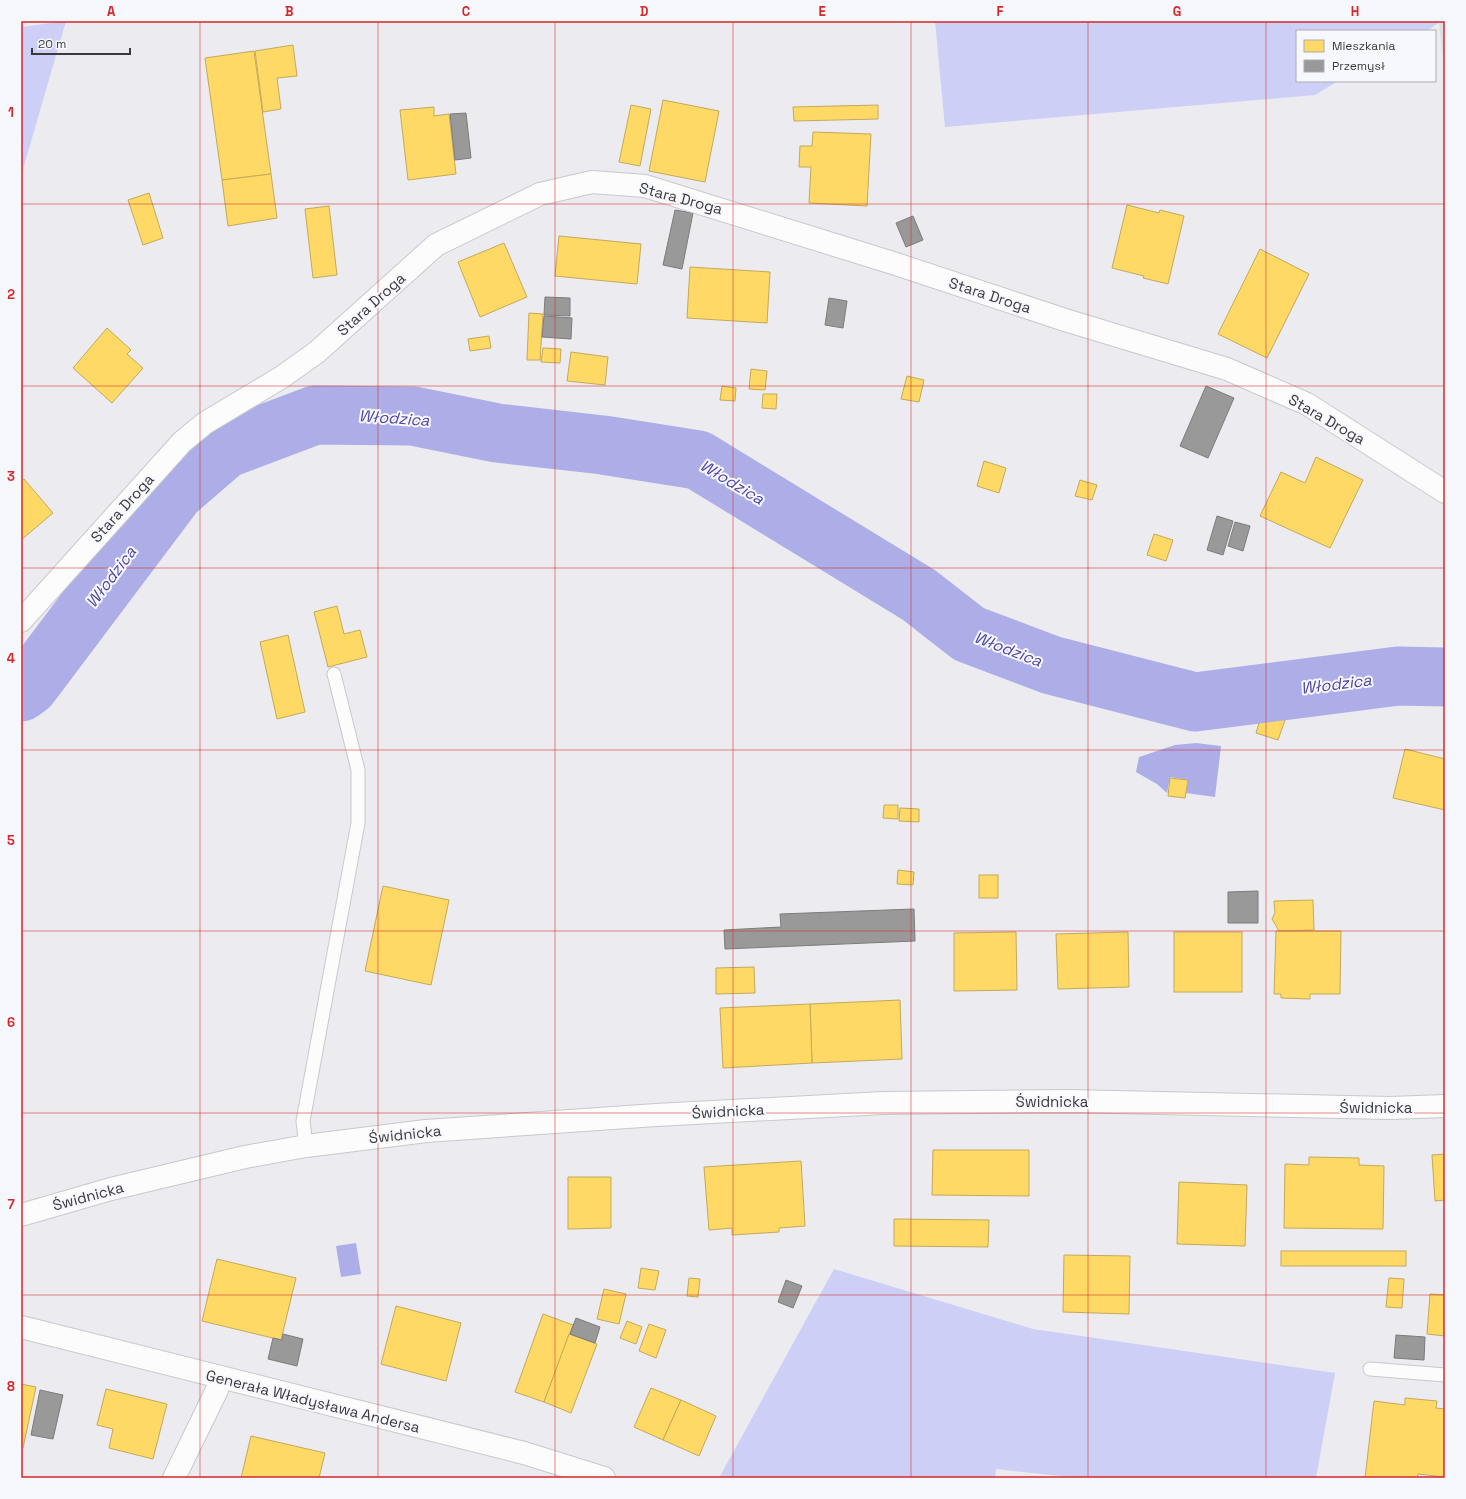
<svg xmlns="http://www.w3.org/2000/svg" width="1466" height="1499" font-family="'Space Grotesk',sans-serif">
  <rect width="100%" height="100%" fill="#ebebf0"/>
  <path fill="#dcdde5" d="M 1440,21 L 1445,21 L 1445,78 L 1439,23 Z"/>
  <g fill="#cecff6">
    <path d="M 66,21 L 21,176 L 21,27 Z"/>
    <path d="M 935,21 L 1440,21 L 1439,23 L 1426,31 L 1297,31 L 1297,81 L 1338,81 L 1315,95 L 945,127 Z"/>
    <path d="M 834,1269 L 1033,1329 L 1335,1373 L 1316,1478 L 1078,1478 L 996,1469 L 995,1478 L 719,1478 Z"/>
  </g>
  <g fill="#adade7">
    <path d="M 1196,743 L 1221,746 L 1215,797 L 1186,793 L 1188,780 L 1170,777 L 1167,793 L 1157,784 L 1136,772 L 1139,757 L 1175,745 Z"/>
    <path d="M 356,1243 L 361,1274 L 341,1277 L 336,1246 Z"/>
  </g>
  <g fill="#ffd966" stroke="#c4a95a">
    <path d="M 293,45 L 297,76 L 277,78 L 281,109 L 263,112 L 255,51 Z"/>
    <path d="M 254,51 L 271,174 L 222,180 L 205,58 Z"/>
    <path d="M 663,100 L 719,111 L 705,182 L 649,171 Z"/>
    <path d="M 631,105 L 651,109 L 640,166 L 619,162 Z"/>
    <path d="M 878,105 L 878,119 L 794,121 L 793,107 Z"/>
    <path d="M 434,107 L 434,116 L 449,114 L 456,174 L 408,180 L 400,110 Z"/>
    <path d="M 813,132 L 871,134 L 867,206 L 809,203 L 811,167 L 799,167 L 800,146 L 812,146 Z"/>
    <path d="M 271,174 L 277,218 L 228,226 L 222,180 Z"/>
    <path d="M 149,193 L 163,238 L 143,245 L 128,200 Z"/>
    <path d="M 1127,205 L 1159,213 L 1160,210 L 1184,216 L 1168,284 L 1143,278 L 1144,276 L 1112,268 Z"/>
    <path d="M 329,206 L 337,275 L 313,278 L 305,209 Z"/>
    <path d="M 559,236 L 641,244 L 637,284 L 555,276 Z"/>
    <path d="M 504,243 L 527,297 L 480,317 L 458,262 Z"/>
    <path d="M 1260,249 L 1309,274 L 1267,358 L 1218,334 Z"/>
    <path d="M 690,267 L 770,272 L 767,323 L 687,318 Z"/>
    <path d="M 529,313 L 543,314 L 540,360 L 527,360 Z"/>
    <path d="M 107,328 L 131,350 L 127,354 L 143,368 L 112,403 L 73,368 Z"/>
    <path d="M 489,336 L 491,348 L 470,351 L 468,339 Z"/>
    <path d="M 543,348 L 561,349 L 560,363 L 541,362 Z"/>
    <path d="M 571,352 L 608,357 L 605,385 L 567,381 Z"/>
    <path d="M 751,369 L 767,371 L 765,390 L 749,389 Z"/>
    <path d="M 907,376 L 924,380 L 919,402 L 901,399 Z"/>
    <path d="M 722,386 L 736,388 L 735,401 L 720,400 Z"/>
    <path d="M 763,394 L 777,394 L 776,409 L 762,408 Z"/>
    <path d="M 1316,457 L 1363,480 L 1330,548 L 1260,516 L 1281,472 L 1305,483 Z"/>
    <path d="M 984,461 L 1006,468 L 999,493 L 977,486 Z"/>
    <path d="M 24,479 L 53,513 L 21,540 L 21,481 Z"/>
    <path d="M 1080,480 L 1097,485 L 1092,500 L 1075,496 Z"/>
    <path d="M 1154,534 L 1173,540 L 1166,561 L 1147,555 Z"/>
    <path d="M 337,606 L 344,634 L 360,630 L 367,657 L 328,667 L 314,612 Z"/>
    <path d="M 288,635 L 305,712 L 277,719 L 260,642 Z"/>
    <path d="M 1262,713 L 1285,720 L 1278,740 L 1256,733 Z"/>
    <path d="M 1405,749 L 1445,759 L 1445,810 L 1393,798 Z"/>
    <path d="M 1170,778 L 1188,780 L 1185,798 L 1168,796 Z"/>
    <path d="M 884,805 L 898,805 L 898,819 L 883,818 Z"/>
    <path d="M 900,808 L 919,809 L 919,822 L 899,821 Z"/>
    <path d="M 898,870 L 914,872 L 913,885 L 897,884 Z"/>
    <rect x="979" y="875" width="19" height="23"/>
    <path d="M 383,886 L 449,900 L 431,985 L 365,971 Z"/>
    <path d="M 1313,900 L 1314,930 L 1279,931 L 1272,919 L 1275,913 L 1274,901 Z"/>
    <path d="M 1276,931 L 1341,931 L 1340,994 L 1310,994 L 1310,999 L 1281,998 L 1281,994 L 1274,994 Z"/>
    <path d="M 1016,932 L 1017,990 L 954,991 L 954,933 Z"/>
    <path d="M 1128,932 L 1129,987 L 1058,989 L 1056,934 Z"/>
    <rect x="1174" y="932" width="68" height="60"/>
    <path d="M 754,967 L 755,993 L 716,994 L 716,968 Z"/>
    <path d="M 900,1000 L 902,1059 L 812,1063 L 810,1004 Z"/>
    <path d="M 810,1004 L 812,1063 L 723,1068 L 720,1008 Z"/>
    <path d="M 933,1150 L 1029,1150 L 1029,1196 L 932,1195 Z"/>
    <path d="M 1445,1154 L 1445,1200 L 1435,1201 L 1432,1155 Z"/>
    <path d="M 1309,1157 L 1359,1158 L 1359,1165 L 1384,1166 L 1383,1229 L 1284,1228 L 1285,1164 L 1309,1165 Z"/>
    <path d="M 801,1161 L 805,1226 L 779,1228 L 779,1232 L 732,1235 L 732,1228 L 709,1230 L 704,1167 Z"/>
    <path d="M 568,1177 L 611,1177 L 611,1228 L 568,1229 Z"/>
    <path d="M 1179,1182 L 1247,1185 L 1245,1246 L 1177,1244 Z"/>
    <path d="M 894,1219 L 989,1220 L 988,1247 L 894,1246 Z"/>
    <rect x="1281" y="1251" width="125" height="15"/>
    <path d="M 1064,1255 L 1130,1256 L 1129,1314 L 1063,1312 Z"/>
    <path d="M 217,1259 L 296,1278 L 281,1340 L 202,1321 Z"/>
    <path d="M 641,1268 L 659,1271 L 655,1290 L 638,1288 Z"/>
    <path d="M 689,1278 L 700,1279 L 698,1297 L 687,1296 Z"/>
    <path d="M 1389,1278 L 1404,1279 L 1402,1308 L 1386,1307 Z"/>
    <path d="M 604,1289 L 626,1294 L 619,1324 L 597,1319 Z"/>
    <path d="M 1430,1294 L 1445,1295 L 1445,1336 L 1427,1334 Z"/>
    <path d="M 396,1306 L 461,1323 L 446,1381 L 381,1364 Z"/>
    <path d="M 543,1314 L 573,1325 L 544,1402 L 515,1392 Z"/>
    <path d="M 627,1321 L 642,1327 L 636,1344 L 620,1338 Z"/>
    <path d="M 649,1324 L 666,1330 L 656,1358 L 639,1351 Z"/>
    <path d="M 569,1334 L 597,1344 L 571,1413 L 544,1402 Z"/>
    <path d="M 21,1384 L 36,1387 L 23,1448 L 21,1447 Z"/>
    <path d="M 651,1388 L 681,1400 L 663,1440 L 634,1427 Z"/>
    <path d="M 106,1389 L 167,1404 L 153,1459 L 109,1448 L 113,1429 L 97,1425 Z"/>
    <path d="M 1405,1398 L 1437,1401 L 1436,1408 L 1445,1409 L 1445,1477 L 1418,1474 L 1417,1478 L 1365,1478 L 1374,1401 L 1405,1405 Z"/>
    <path d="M 681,1400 L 716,1416 L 699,1456 L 663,1440 Z"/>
    <path d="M 251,1436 L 325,1453 L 319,1478 L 241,1478 Z"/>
  </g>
  <g fill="#999" stroke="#7c7c7d">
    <path d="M 466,113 L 471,158 L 455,160 L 450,114 Z"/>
    <path d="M 675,210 L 693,213 L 682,269 L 663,265 Z"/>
    <path d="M 913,216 L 923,240 L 906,247 L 896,223 Z"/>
    <path d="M 545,297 L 570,298 L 570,316 L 544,315 Z"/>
    <path d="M 829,298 L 847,301 L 843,328 L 825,325 Z"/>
    <path d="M 544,316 L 572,318 L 571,339 L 542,337 Z"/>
    <path d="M 1206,386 L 1234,398 L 1208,458 L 1180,446 Z"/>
    <path d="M 1217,516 L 1233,521 L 1223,555 L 1207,550 Z"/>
    <path d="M 1235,522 L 1250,526 L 1243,551 L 1228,546 Z"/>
    <path d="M 1258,891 L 1258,923 L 1228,923 L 1228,892 Z"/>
    <path d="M 914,909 L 915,941 L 725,949 L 724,930 L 781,927 L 780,914 Z"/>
    <path d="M 786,1280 L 802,1286 L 793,1308 L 778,1302 Z"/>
    <path d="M 576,1318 L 600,1327 L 595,1343 L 570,1334 Z"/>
    <path d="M 283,1334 L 303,1339 L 297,1366 L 268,1359 L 273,1338 L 282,1340 Z"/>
    <path d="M 1396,1335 L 1425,1337 L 1424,1360 L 1394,1358 Z"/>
    <path d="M 40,1390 L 63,1395 L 53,1439 L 31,1435 Z"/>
  </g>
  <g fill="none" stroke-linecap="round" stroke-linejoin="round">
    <path stroke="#adade7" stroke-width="59" d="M 21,692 L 29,686 L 175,492 L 225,449 L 315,415 L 413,416 L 497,433 L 603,445 L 698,460 L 919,595 L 969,634 L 1051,665 L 1195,702 L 1398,676 L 1445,677"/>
    <g stroke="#c8c9cc" stroke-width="15">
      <g id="service">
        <path d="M 306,1146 L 303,1121 L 358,823 L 358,770 L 334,674"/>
        <path d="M 1370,1369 L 1445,1375"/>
      </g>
    </g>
    <g stroke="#c8c9cc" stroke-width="24">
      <g id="minor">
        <path d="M 21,621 L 182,442 L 205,423 L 282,377 L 317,352 L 436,245 L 540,194 L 592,182 L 645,186 L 896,264 L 1065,320 L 1227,369 L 1307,404 L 1445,492"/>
        <path d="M 21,1327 L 524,1453 L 604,1478"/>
        <path d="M 174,1478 L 216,1392 L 221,1378"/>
      </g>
    </g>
    <g stroke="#c8c9cc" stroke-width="24">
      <path id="tertiary" d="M 21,1215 L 111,1189 L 245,1157 L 306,1146 L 426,1131 L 656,1115 L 883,1103 L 1070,1101 L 1390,1108 L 1445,1106"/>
    </g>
    <use href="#service" stroke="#fcfcfd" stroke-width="13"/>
    <use href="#minor" stroke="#fcfcfd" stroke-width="22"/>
    <use href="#tertiary" stroke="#fcfcfd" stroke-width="22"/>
  </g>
  <path fill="none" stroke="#d62828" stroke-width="1" stroke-opacity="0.55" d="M 200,21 L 200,1478M 378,21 L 378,1478M 555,21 L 555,1478M 733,21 L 733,1478M 911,21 L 911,1478M 1088,21 L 1088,1478M 1266,21 L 1266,1478M 21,204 L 1445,204M 21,386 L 1445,386M 21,568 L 1445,568M 21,750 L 1445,750M 21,931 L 1445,931M 21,1113 L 1445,1113M 21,1295 L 1445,1295"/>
  <g text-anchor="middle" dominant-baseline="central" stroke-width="4" stroke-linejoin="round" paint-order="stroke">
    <g font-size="15" fill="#3a3a3d" stroke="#f7f7fe">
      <text transform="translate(681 198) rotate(15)">Stara Droga</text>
      <text transform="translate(990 295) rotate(18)">Stara Droga</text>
      <text transform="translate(371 304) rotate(-42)">Stara Droga</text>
      <text transform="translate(1327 419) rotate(30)">Stara Droga</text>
      <text transform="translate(122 508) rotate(-48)">Stara Droga</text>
      <text x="1052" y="1101">Świdnicka</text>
      <text x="1376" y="1107">Świdnicka</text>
      <text transform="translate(728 1111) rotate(-3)">Świdnicka</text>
      <text transform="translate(405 1134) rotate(-6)">Świdnicka</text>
      <text transform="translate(88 1196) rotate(-15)">Świdnicka</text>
      <text transform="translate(313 1401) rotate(14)">Generała Władysława Andersa</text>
    </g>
    <g font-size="16" font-style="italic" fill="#4f45a4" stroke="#f7f7fe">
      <text transform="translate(394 418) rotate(4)">Włodzica</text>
      <text transform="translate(732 482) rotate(31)">Włodzica</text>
      <text transform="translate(111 577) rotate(-53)">Włodzica</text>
      <text transform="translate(1008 649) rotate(21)">Włodzica</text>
      <text transform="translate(1336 684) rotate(-7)">Włodzica</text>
    </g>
  </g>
  <rect width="1466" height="1499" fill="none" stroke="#f7f7fe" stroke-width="44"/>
  <rect x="1296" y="30" width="140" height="52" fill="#f7f7fe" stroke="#ababb1"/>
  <rect x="1304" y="40" width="20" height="12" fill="#ffd966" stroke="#ababb1"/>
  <text x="1332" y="50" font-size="12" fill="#3a3a3d">Mieszkania</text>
  <rect x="1304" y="60" width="20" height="12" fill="#999999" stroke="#ababb1"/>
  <text x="1332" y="70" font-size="12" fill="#3a3a3d">Przemysł</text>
  <path d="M32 48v6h98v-6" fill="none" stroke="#3a3a3d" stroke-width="2"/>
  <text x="38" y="48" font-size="12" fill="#3a3a3d" stroke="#f7f7fe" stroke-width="3" paint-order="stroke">20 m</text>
  <rect x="22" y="22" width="1422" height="1455" fill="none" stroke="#d62828" stroke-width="1.5"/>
  <g font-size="13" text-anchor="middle" font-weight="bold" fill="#d62828">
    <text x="111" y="16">A</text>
    <text x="289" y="16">B</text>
    <text x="466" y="16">C</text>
    <text x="644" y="16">D</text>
    <text x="822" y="16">E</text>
    <text x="1000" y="16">F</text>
    <text x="1177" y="16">G</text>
    <text x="1355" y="16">H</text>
    <text x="11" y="117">1</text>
    <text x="11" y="299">2</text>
    <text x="11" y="481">3</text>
    <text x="11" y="663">4</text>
    <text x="11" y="845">5</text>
    <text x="11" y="1027">6</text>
    <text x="11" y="1209">7</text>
    <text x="11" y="1391">8</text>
  </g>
</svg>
